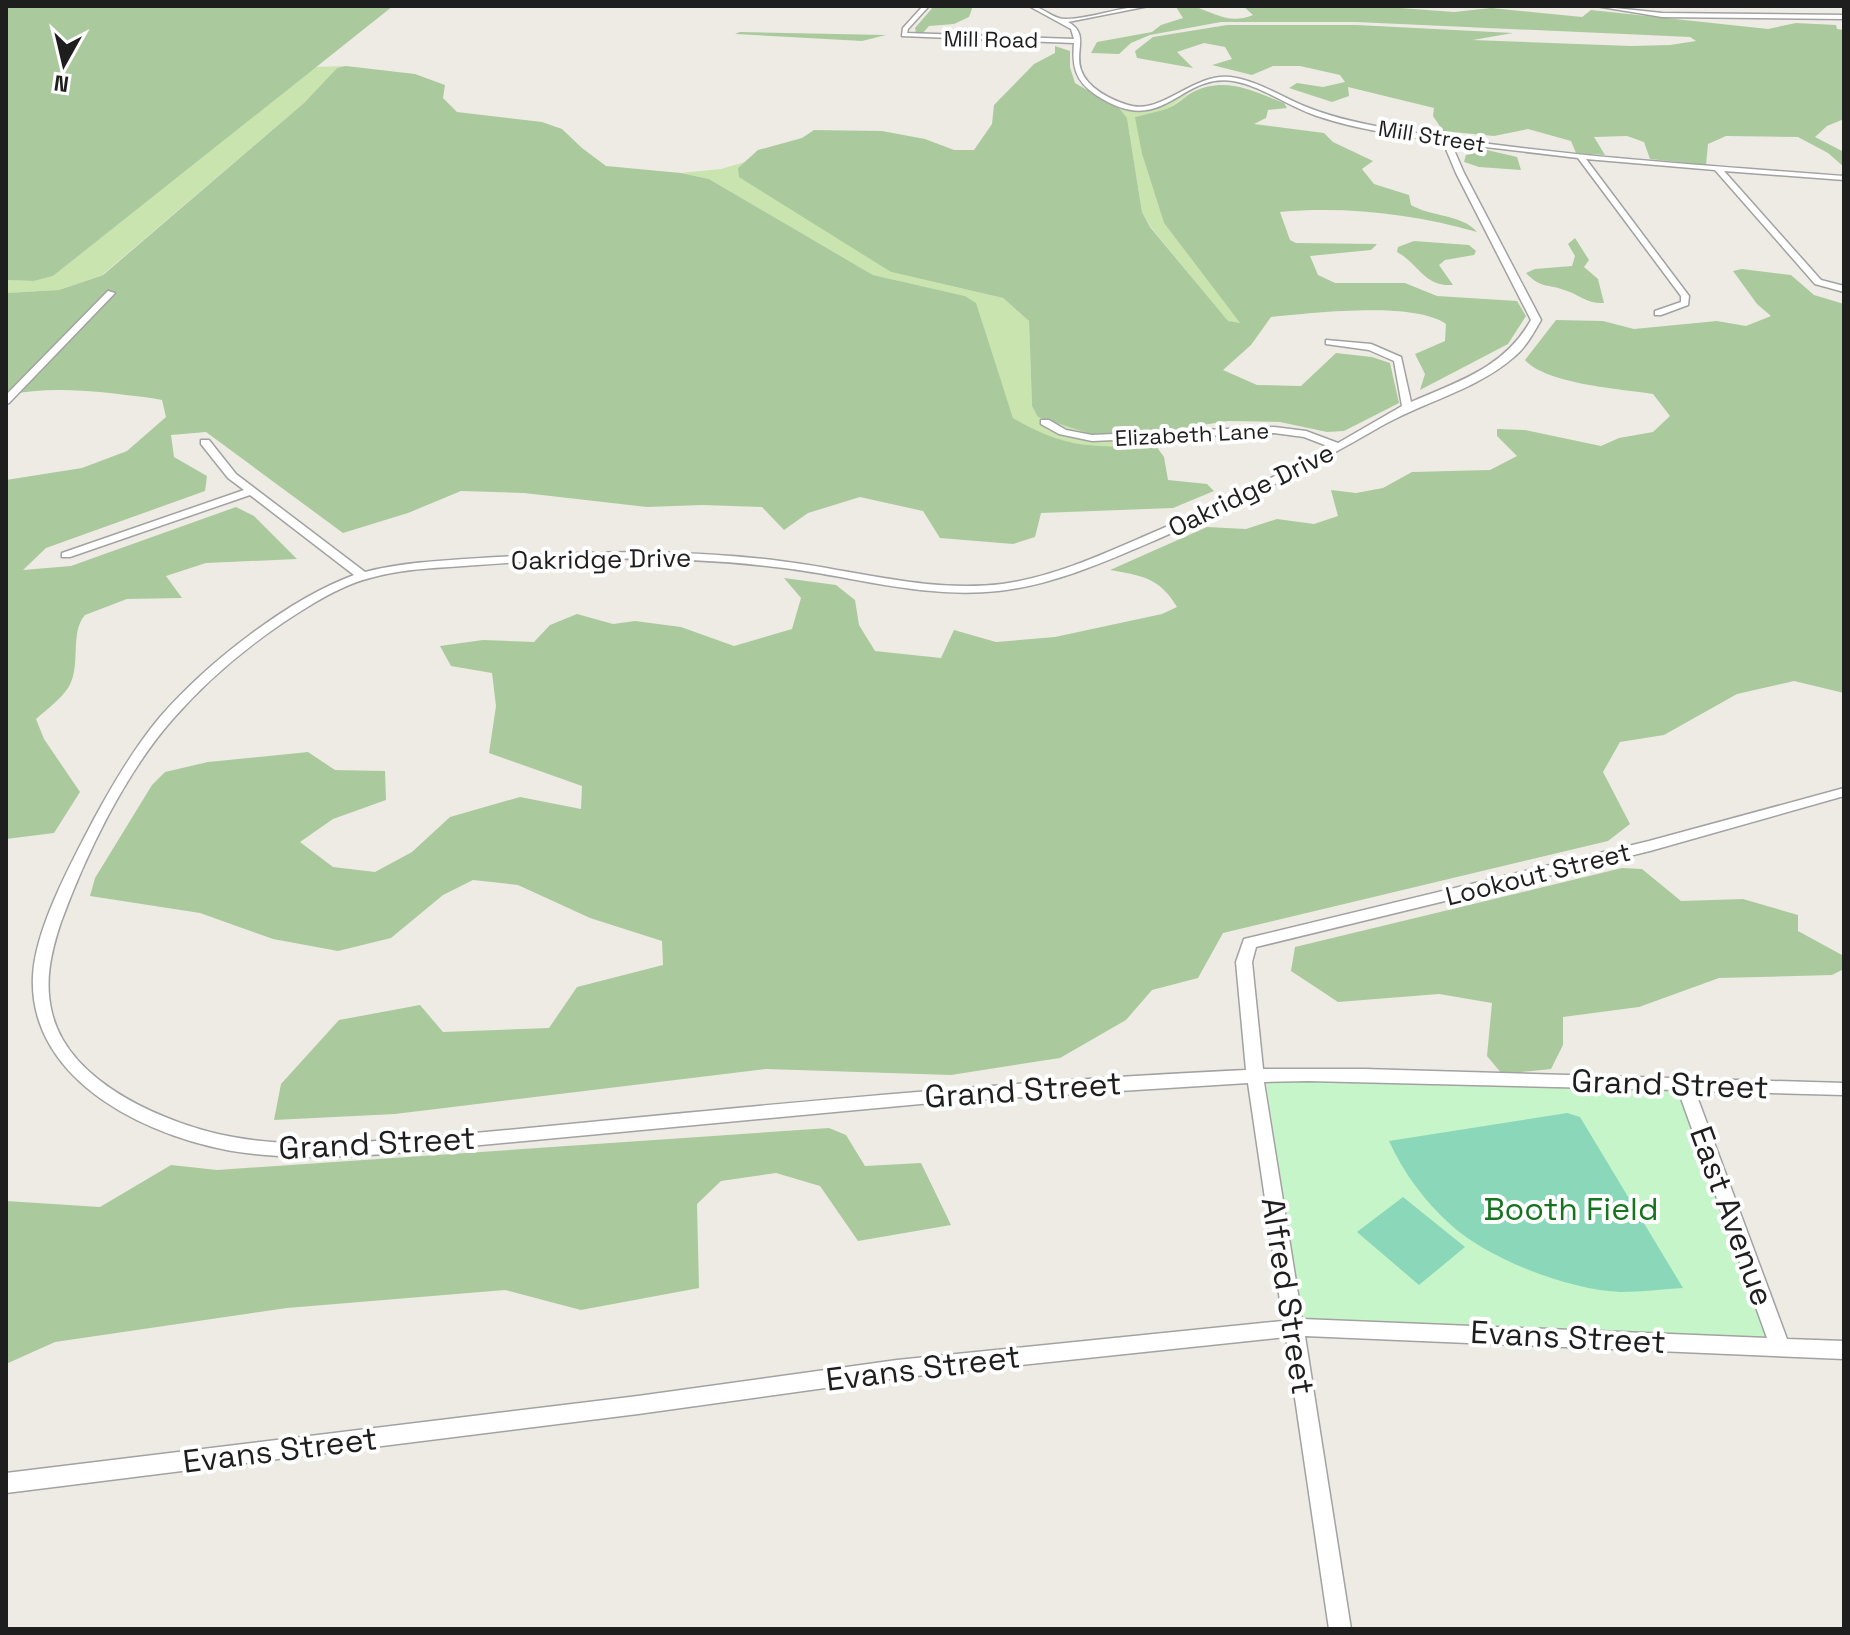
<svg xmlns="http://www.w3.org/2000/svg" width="1850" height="1635" font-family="'Space Grotesk',sans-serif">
  <rect width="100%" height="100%" fill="#eeebe5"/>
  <g fill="#c9e4af">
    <path d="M 346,66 L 337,68 L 304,103 L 102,275 L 59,290 L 6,293 L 6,280 L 34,281 L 53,276 L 315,67 Z"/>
    <path d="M 1190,93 L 1169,108 L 1136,117 L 1142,154 L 1164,223 L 1241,324 L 1228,322 L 1150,226 L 1142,212 L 1127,118 L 1120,109 C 1146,114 1166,104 1190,93 Z"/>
    <path d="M 745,162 L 738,168 L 891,272 L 1003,298 L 1029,321 L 1032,406 L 1153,433 L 1168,431 L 1156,446 L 1093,447 L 1046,437 L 1013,418 L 975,303 L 965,296 L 873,275 L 709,179 L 681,173 L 721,169 Z"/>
  </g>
  <g fill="#aaca9d">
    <path d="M 6,6 L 393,6 L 53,276 L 34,281 L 6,280 Z"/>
    <path d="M 934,6 L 973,6 L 969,17 L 954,24 L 929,26 L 922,34 L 916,33 L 915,28 Z"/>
    <path d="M 1193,6 C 1215,13 1229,25 1253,15 L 1243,6 L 1373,6 L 1454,12 L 1491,8 L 1582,17 L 1591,10 L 1768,29 L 1796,23 L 1836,25 L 1837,29 L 1844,30 L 1844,119 L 1827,126 L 1815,137 L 1844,152 L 1844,167 L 1828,153 L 1798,137 L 1726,136 L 1708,144 L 1706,165 L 1650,159 L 1644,142 L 1627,136 L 1594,137 L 1605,155 L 1576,153 L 1571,141 L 1528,129 L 1494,136 L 1443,131 L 1433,116 L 1434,108 L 1348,87 L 1349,96 L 1332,102 L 1289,88 L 1297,83 L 1323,87 L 1345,82 L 1340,75 L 1300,66 L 1273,66 L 1252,75 L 1212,65 L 1232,59 L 1225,47 L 1204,43 L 1177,52 L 1193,68 L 1137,58 L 1135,51 L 1153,37 L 1227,25 L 1357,25 L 1513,33 L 1473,40 L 1631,46 L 1670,45 L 1696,41 L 1690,37 L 1356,22 L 1221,22 L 1150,35 L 1131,43 L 1119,54 L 1091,53 L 1097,42 L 1152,32 L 1161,25 L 1183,18 L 1176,7 Z"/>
    <path d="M 740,32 L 886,35 L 862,41 L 735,34 Z"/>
    <path d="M 1055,46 L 1070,51 L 1070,67 L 1075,83 L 1120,109 L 1127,118 L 1142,212 L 1150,227 L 1228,321 L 1240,323 L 1164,223 L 1142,154 L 1135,117 C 1146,114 1156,112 1166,109 C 1176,106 1184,97 1193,92 C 1225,76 1253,91 1284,103 L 1287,108 L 1268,110 L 1266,118 L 1254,124 L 1324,133 L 1333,142 L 1373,161 L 1362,169 L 1374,184 L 1409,195 L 1411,205 C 1431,217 1462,214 1477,232 C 1413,214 1346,206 1280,212 L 1290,240 L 1296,243 L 1377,244 L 1371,250 L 1310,256 L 1318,275 L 1335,283 L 1405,283 L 1437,296 L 1517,301 L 1526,316 L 1508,344 L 1420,390 L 1425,374 L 1415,354 L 1445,341 L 1446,324 C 1414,301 1312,313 1271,317 L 1251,345 L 1223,370 L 1257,385 L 1301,386 L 1336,353 L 1372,357 L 1390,363 L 1399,403 L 1344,431 L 1327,432 L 1280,422 L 1228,421 L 1153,433 L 1091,434 L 1038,417 L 1032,406 L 1029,321 L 1003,298 L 891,272 L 739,177 L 738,168 L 758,150 L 802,138 L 814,130 L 882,131 L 925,139 L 954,150 L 974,150 L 992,124 L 994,105 L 1034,64 L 1055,53 Z"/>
    <path d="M 346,66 L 415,74 L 445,85 L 443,98 L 457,112 L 542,122 L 562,129 L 582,148 L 606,166 L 681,173 L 709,179 L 873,275 L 965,296 L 976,303 L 1013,418 C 1067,450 1096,447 1156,446 L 1164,457 L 1168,480 L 1207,484 L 1214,491 L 1173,508 L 1041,513 L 1035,537 L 1013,544 L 940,538 L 923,511 L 860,497 L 808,513 L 784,530 L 762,507 L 702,505 L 647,507 L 524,493 L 461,491 L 408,513 L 343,533 L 206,432 L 171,435 L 174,457 L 207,476 L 205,491 L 46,548 L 23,570 L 71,566 L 236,507 L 254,516 L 297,559 L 206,563 L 166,576 L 182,598 L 127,599 L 85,615 C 69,633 82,667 68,688 C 61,699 46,710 36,719 L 44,739 L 80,792 L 54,833 L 6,839 L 6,480 L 82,468 L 127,451 L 166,417 L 162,400 L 151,398 C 102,392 55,385 6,395 L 6,293 L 59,290 L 103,275 L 304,103 L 337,68 Z"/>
    <path d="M 1487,150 L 1517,157 L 1521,170 L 1479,167 L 1464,162 L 1466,155 Z"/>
    <path d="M 1575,238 L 1589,260 L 1584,267 L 1598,279 L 1604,303 C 1587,304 1582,296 1567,291 C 1548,283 1542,290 1526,273 L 1535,269 L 1572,266 L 1575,256 L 1568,244 Z"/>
    <path d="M 1414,241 L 1469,245 L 1476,251 L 1474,255 L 1445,260 L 1439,265 L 1453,285 C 1424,287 1419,264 1397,252 L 1398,247 Z"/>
    <path d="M 1742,269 L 1791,275 L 1814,295 L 1844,304 L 1844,693 L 1794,681 L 1737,694 L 1664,735 L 1620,742 L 1603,772 L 1630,824 L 1608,841 L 1223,933 L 1198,978 L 1152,990 L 1126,1020 L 1060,1058 L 951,1075 L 766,1069 L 395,1114 L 274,1120 L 281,1084 L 339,1020 L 420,1005 L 443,1032 L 549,1028 L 577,987 L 663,965 L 662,941 L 590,918 L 518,885 L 473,880 L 443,895 L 391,938 L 338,951 L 273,939 L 200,913 L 90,896 L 95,878 L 152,785 L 165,772 L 208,762 L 308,752 L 335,770 L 385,771 L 386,800 L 333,819 L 300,842 L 333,867 L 375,872 L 412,852 L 450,817 L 520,797 L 581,809 L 582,786 L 489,753 L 496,706 L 492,673 L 451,666 L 440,646 L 483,640 L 534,642 L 550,625 L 577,614 L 613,624 L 635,621 L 681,627 L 734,646 L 792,629 L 801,598 L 784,578 L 836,585 L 855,600 L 859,625 L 875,651 L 941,658 L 954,630 L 996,642 L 1055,637 L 1162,614 L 1177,607 C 1159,577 1142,576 1110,570 L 1207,527 L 1246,529 L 1277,519 L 1314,524 L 1338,516 L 1331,490 L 1356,493 L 1383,488 L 1412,472 L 1490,470 L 1517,456 L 1497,436 L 1497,429 L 1525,430 L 1601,446 L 1619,438 L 1653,432 L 1670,416 L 1653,394 C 1621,389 1546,384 1525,360 L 1556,320 L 1603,321 L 1634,329 L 1717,321 L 1746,326 L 1771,316 L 1757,304 L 1733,271 Z"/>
    <path d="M 1622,868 L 1642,869 L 1681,901 L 1743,899 L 1798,915 L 1798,931 L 1842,955 L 1844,969 L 1832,975 L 1719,978 L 1639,1007 L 1563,1017 L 1563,1045 L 1551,1069 L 1502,1074 L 1487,1056 L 1492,1003 L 1439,994 L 1338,1002 L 1291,971 L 1295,947 Z"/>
    <path d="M 829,1128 L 846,1135 L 865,1166 L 921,1163 L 951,1225 L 858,1241 L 820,1186 L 776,1173 L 721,1181 L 697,1204 L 699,1288 L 581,1310 L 505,1290 L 287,1308 L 55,1342 L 6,1364 L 6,1201 L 100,1207 L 171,1165 L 217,1170 Z"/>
  </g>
  <path fill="#c6f5ca" d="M 1266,1080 L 1677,1090 L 1769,1339 L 1301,1318 Z"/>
  <g fill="#8ad7ba">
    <path d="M 1567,1113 L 1580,1117 L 1683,1288 C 1663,1289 1642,1292 1621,1292 C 1569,1290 1490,1260 1451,1225 C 1425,1202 1403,1172 1389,1141 Z"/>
    <path d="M 1403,1197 L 1465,1247 L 1419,1285 L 1357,1232 Z"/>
  </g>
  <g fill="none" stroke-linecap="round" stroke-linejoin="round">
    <g stroke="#a2a2a2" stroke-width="3">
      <g id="street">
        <path d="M 923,6 L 929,6 L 908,29 L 907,33 L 1074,39 L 1071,29 L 1029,6 C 1043,6 1052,19 1065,19 C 1091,19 1121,6 1149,6 L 1068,22 C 1090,34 1074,51 1081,70 C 1087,88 1111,100 1128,105 C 1161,116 1193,73 1230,77 C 1256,80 1280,96 1304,106 C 1328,116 1354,122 1380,127 C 1533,155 1689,164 1844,176 L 1844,180 L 1724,171 L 1821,280 L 1844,286 L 1844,292 L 1815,284 L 1715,170 L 1586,159 L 1689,296 L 1688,305 L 1661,315 L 1655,315 L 1655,311 L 1681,302 L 1681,296 L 1578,158 L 1451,143 L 1464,173 L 1541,320 C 1533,334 1526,347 1514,357 C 1477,390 1420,403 1378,428 C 1307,469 1234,506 1158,539 C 1107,561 1054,585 998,591 C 926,599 855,577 784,568 C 682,555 579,557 477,565 C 441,568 404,568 370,578 C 350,583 331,593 314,603 C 262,634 211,675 172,720 C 124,775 86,854 61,922 C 51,952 44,981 52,1013 C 69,1084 168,1125 233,1137 C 294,1148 356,1143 417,1138 C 479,1133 540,1127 601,1121 C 816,1100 1031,1080 1246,1070 L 1236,962 L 1244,939 L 1649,841 L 1844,788 L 1844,796 L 1650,851 L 1256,947 L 1252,962 L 1263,1069 L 1364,1069 L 1844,1083 L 1844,1095 L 1695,1091 L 1787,1339 L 1844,1341 L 1844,1359 L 1305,1336 L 1351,1629 L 1329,1629 L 1286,1337 L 897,1378 L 638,1414 L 6,1493 L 6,1473 L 638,1396 L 897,1360 L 1283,1321 L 1248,1083 L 942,1102 L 385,1154 C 339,1157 293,1159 246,1153 C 155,1141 28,1084 33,976 C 35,929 72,861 94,819 C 113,784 134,748 160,717 C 207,663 287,600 354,575 L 250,495 L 70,557 L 62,557 L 62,553 L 244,490 L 228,478 L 201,444 L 201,440 L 209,440 L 236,474 L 365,572 C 408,561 453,560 497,557 C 591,551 687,549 780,561 C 854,570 928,593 1002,584 C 1052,577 1099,556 1145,536 C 1208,509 1270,480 1330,447 L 1304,437 L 1274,433 L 1092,441 L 1059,434 L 1041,424 L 1041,420 L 1049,420 L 1066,430 L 1092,435 L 1274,427 L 1306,431 L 1338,443 L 1402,406 L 1394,361 L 1369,350 L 1326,344 L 1326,340 L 1371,344 L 1401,357 L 1411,402 C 1459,381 1504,368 1531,320 L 1456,173 L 1443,142 C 1401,135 1358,130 1317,116 C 1289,107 1262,86 1233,81 C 1178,73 1164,140 1096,95 C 1075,81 1072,66 1074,43 L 902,36 L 903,28 ZM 1308,1081 L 1678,1090 L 1767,1338 L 1302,1319 L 1264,1082 Z"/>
        <path d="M 1596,6 L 1662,13 L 1844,15 L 1844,19 L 1662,17 Z"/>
        <path d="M 108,291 L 115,293 L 9,403 L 6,404 L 6,395 Z"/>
      </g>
    </g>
    <use href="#street" fill="#fff" fill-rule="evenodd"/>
  </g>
  <g text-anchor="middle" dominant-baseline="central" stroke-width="8" stroke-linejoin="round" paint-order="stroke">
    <g font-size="22" fill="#1e1e1e" stroke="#fff">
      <text transform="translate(991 39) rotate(1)">Mill Road</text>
      <text transform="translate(1432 136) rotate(9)">Mill Street</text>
      <text transform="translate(1192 434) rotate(-3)">Elizabeth Lane</text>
    </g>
    <g font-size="26" fill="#1e1e1e" stroke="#fff">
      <text transform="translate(1251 490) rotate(-26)">Oakridge Drive</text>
      <text transform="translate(601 559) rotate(-1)">Oakridge Drive</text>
      <text transform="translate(1538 874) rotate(-14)">Lookout Street</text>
    </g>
    <g font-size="32" fill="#1e1e1e" stroke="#fff">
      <text transform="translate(1670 1084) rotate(2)">Grand Street</text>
      <text transform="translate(1023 1090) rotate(-4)">Grand Street</text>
      <text transform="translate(377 1143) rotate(-3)">Grand Street</text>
      <text transform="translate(1732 1216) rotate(70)">East Avenue</text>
      <text transform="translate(1288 1296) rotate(81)">Alfred Street</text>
      <text transform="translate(1568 1337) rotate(3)">Evans Street</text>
      <text transform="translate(923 1368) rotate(-7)">Evans Street</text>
      <text transform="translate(280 1450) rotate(-7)">Evans Street</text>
    </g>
    <g font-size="32" fill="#15741d" stroke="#fff">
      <text x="1571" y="1209">Booth Field</text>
    </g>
  </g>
  <rect width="1850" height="1635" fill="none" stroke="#1e1e1e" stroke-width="16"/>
  <g transform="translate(64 64) rotate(188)" stroke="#ffffff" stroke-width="6" paint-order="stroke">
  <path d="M0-6L14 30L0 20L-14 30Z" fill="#1e1e1e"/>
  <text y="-12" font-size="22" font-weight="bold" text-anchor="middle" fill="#1e1e1e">N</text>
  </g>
</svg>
